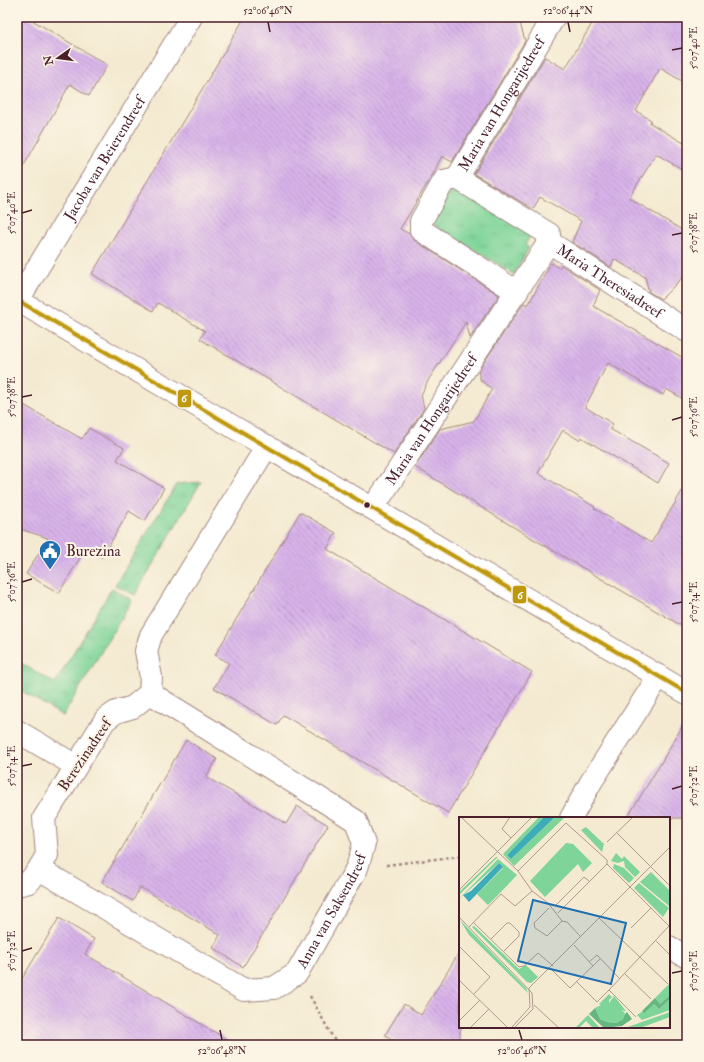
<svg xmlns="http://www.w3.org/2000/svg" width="704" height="1062" font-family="'IM FELL Double Pica',serif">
  <defs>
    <pattern id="grass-tufts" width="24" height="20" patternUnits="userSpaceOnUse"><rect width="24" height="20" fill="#7ed499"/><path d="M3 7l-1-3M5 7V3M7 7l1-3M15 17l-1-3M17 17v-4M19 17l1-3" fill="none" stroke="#6eb684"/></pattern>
    <pattern id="building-back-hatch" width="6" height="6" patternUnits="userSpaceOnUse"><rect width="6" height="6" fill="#d8b3ea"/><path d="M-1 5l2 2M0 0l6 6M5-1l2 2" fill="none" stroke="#b191be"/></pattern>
  </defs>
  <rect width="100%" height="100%" fill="#fcf5e5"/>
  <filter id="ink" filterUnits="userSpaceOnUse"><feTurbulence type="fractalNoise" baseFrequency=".025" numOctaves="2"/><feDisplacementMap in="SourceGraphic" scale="8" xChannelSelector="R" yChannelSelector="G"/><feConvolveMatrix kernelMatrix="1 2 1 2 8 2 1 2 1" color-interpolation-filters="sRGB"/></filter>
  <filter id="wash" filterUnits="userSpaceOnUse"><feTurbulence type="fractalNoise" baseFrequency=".012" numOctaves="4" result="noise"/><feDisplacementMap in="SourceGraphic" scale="16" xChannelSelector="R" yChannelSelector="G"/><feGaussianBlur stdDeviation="0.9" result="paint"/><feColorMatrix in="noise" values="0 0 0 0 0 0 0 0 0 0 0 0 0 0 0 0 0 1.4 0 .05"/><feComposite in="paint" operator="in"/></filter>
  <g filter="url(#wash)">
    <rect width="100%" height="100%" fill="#f4ead1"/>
    <g fill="url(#grass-tufts)" stroke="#647a62">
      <path d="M 454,186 L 532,233 L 525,245 L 529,248 L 514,274 L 431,224 Z"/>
      <path d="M 201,482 L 135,595 L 115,585 L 177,484 Z"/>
      <path d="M 112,588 L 132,600 L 63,716 L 17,688 L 17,661 L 55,683 Z"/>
    </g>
    <g id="blocks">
      <g fill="url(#building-back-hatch)">
        <path d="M 17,17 L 27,17 L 107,65 L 89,96 L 70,84 L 17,178 Z"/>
        <path d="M 245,17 L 511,17 L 520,23 L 525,41 L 452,162 L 442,156 L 433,174 L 400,229 L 410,234 L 414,240 L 499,295 L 470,338 L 466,322 L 429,379 L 421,395 L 424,408 L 394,454 L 200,339 L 205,331 L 158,303 L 153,311 L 92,274 Z"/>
        <path d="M 596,17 L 687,17 L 687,84 L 660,68 L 636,111 L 651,120 L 650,123 L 687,145 L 687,172 L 656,154 L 629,198 L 687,233 L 687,273 L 661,299 L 649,292 L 645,277 L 614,259 L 611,267 L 572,242 L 581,221 L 540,197 L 533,209 L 474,174 L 545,57 L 565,69 Z"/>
        <path d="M 551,263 L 559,268 L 561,265 L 600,290 L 593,306 L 687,360 L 687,401 L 666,389 L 663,395 L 608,363 L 585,407 L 613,424 L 610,429 L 669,463 L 658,483 L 581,437 L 579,440 L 563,430 L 538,473 L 595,507 L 594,508 L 651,543 L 687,483 L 687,629 L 525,534 L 415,467 L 440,429 L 474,421 L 492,389 L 481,381 L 478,371 L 524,303 L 528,305 Z"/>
        <path d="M 17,401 L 82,439 L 89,428 L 124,448 L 117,460 L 164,488 L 145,521 L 129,511 L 102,557 L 86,548 L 59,593 L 26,574 L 48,538 L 17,528 Z"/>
        <path d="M 300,512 L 336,533 L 327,549 L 532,672 L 448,813 L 283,715 L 277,725 L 214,688 L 229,663 L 215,655 Z"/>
        <path d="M 687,718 L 687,818 L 627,818 L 661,763 Z"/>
        <path d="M 186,740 L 217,759 L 206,777 L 263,810 L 286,824 L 297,806 L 328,825 L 243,967 L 213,948 L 220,935 L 140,887 L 133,901 L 102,882 Z"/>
        <path d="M 59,918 L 94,939 L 85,954 L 236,1045 L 17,1045 L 17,987 Z"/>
        <path d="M 460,951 L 460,1045 L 403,1045 L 385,1035 L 404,1004 L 421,1015 Z"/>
      </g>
    </g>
  </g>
  <g filter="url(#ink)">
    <use href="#blocks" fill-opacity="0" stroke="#9f847e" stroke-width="1"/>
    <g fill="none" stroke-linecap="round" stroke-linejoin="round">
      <g stroke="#9f847e" stroke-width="24">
        <g id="street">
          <path id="s1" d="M 457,178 L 549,234 L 549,242 L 687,331"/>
          <path id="s2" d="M 517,292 L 421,230 L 421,221 L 444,181 L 457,178 L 554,17"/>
          <path d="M 17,300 L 687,693"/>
          <path id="s3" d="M 18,300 L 191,17"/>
          <path id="s4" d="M 373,508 L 549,242"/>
          <path d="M 17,731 L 76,766"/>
          <path d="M 571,818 L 591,782 L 659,676"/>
          <path id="s5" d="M 39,869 L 244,990 L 274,988 L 297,973 L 357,868 L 364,844 L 356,821 L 150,693"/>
          <path d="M 17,885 L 29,882 L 39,869 L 47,855 L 44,818 L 105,720 L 116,712 L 133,707 L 150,693 L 151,677 L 146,651 L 151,635 L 267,446"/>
          <path d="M 669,947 L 687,957"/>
        </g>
      </g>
      <g stroke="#9f847e" stroke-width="2.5" stroke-dasharray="3 3" stroke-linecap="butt">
        <path d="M 386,865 L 460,856"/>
        <path d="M 310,996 L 337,1045"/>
      </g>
      <use href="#street" stroke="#fff" stroke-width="22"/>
      <g stroke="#fcf5e5" stroke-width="7">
        <path id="bus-1" d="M 17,300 L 687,693"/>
      </g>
      <use href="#bus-1" stroke="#be980f" stroke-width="4"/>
    </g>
  </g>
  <path fill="none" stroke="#4a1f2b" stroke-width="1.5" d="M 268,22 L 270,32M 568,22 L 570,32M 672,50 L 682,48M 22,213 L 32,210M 672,235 L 682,233M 22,397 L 32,395M 672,420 L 682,417M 22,582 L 32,579M 672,604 L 682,602M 22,766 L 32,764M 672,789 L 682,786M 22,951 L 32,948M 672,973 L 682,971M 220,1030 L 222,1040M 519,1030 L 522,1040"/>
  <defs>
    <g id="civic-pin" transform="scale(1.15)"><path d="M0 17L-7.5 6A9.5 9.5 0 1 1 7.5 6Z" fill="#1f6fb2" stroke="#fcf5e5"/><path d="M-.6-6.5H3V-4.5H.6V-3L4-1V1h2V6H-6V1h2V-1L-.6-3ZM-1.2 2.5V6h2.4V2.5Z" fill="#fff"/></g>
  </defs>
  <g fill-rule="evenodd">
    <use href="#civic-pin" x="50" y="551"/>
  </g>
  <circle fill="#4a1f2b" stroke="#fcf5e5" stroke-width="1.5" cx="367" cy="505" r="3.5"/>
  <g text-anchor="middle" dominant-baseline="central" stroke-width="4" stroke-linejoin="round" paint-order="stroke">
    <g font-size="15" fill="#4a1f2b" stroke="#fcf5e5">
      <text stroke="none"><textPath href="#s2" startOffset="269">Maria van Hongarijedreef</textPath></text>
      <text stroke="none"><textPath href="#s3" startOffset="166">Jacoba van Beierendreef</textPath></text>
      <text stroke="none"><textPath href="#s1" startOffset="188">Maria Theresiadreef</textPath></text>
      <text stroke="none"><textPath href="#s4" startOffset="106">Maria van Hongarijedreef</textPath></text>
      <text transform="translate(85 755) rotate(-56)">Berezinadreef</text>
      <text stroke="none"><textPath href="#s5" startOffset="367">Anna van Saksendreef</textPath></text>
    </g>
    <g font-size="15" fill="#4a1f2b" stroke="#fcf5e5" text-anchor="start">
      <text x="66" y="551">Burezina</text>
    </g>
  </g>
  <g transform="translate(459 817)">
    <rect width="211" height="211" fill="#f4ead1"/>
    <path d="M 80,0 L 85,0 L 48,38 L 52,42 L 96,0 L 106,0 L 55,49 L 44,37 ZM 127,10 L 145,27 L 143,35 L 122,13 ZM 107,26 L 114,27 L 133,46 L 124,55 L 119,47 L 86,80 L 71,64 ZM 157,36 L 163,42 L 165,39 L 181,55 L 176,60 L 166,50 L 165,44 L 159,46 L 152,44 ZM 37,40 L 39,40 L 0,78 L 0,75 ZM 39,42 L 58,58 L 41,76 L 29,88 L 18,77 L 44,51 L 40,46 L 0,82 ZM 155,47 L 165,51 L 175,61 L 170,66 L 154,51 ZM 192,55 L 211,74 L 210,89 L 181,65 ZM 180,66 L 210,91 L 204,100 L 175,71 ZM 1,103 L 67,171 L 69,176 L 10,118 ZM 15,109 L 60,152 L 67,148 L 79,160 L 72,166 L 68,165 L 13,110 ZM 210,167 L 211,178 L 201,187 L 196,181 ZM 150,177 L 153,180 L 150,183 L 150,186 L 155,179 L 167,194 L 161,193 L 155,200 L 155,206 L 160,204 L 158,206 L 148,205 L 141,202 L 136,191 L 142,188 L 140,187 ZM 211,182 L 211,193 L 183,203 L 178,198 L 195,187 L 200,192 ZM 211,195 L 211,200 L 181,211 L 166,211 ZM 129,198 L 141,211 L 134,211 L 127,204 L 120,211 L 116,211 Z" fill="#7ed499"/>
    <path d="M 211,178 L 211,182 L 200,192 L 195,187 L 185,196 L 183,194 L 196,181 L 201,187 ZM 136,191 L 141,202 L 148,205 L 158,206 L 168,195 L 173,202 L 163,209 L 145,211 L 130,197 Z" fill="#66b681"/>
    <path d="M 112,29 L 125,42 L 120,47 L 107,33 ZM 161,192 L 166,196 L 164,203 L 155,206 L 153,201 Z" fill="#7ed499"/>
    <path d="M 85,0 L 96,0 L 52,42 L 48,38 ZM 40,46 L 44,50 L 10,85 L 4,78 L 12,74 Z" fill="#3cadb8"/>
    <path fill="none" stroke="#b0998f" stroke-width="1" d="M 2,0 L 59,54 L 73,74 L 89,86 L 103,104 L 108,105 L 122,120M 51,0 L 43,12 L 52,21M 158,16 L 211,69M 148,25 L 174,0M 59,54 L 107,6 L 148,43 L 148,47M 0,73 L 73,0M 97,88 L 125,60 L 130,64M 90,91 L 75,106 L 76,111 L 88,119 L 103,104M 99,96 L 148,47 L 211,110M 0,100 L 73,176 L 74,192 L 55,211M 140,101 L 209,167M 14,105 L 60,150 L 65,149 L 79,136 L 94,149M 10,110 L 42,77 L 56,89 L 73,74M 172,111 L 192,91M 32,122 L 48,106 L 51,106 L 60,115 L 60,119 L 45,134M 197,124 L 211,138M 115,128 L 134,149M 0,129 L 31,160 L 15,177M 130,145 L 138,138 L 161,162M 91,151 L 111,171 L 141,142M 166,157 L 192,182M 0,163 L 48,210M 117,164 L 138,185 L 150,173M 70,171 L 211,30M 75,188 L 100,211M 177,200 L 150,173 L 210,109M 0,204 L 21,183M 53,210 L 71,190 L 70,171M 11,211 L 30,192"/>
    <path fill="#1f6fb2" fill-opacity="0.15" stroke="#1f6fb2" stroke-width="2" d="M 74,83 L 167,106 L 152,167 L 59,144 Z"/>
    <rect width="211" height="211" fill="none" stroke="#4a1f2b" stroke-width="2"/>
  </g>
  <g stroke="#fcf5e5" stroke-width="1.5">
    <rect x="177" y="389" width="15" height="19" rx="4" fill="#be980f"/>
    <rect x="512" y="585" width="15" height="19" rx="4" fill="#be980f"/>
  </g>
  <g font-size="11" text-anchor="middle" font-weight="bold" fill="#fff">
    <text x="184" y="402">6</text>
    <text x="520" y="599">6</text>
  </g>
  <rect width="704" height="1062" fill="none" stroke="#fcf5e5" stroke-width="44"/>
  <g transform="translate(58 58) rotate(256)" stroke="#fcf5e5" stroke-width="3" paint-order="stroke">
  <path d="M0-3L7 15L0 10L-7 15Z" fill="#4a1f2b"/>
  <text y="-6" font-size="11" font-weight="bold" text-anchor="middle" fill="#4a1f2b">N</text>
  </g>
  <rect x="22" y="22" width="660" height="1018" fill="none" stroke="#4a1f2b" stroke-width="1.5"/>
  <g font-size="10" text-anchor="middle" fill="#4a1f2b">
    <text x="268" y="14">52°06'46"N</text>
    <text x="568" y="14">52°06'44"N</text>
    <text transform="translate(693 48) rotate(-90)" y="4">5°07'40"E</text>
    <text transform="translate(11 213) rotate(-90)" y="4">5°07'40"E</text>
    <text transform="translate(693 233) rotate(-90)" y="4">5°07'38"E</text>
    <text transform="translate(11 397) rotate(-90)" y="4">5°07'38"E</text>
    <text transform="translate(693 417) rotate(-90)" y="4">5°07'36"E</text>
    <text transform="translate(11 582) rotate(-90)" y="4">5°07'36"E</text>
    <text transform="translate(693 602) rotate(-90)" y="4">5°07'34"E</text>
    <text transform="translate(11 766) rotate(-90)" y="4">5°07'34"E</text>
    <text transform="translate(693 786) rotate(-90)" y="4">5°07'32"E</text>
    <text transform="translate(11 951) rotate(-90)" y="4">5°07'32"E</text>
    <text transform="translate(693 971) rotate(-90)" y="4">5°07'30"E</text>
    <text x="222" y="1054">52°06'48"N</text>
    <text x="522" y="1054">52°06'46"N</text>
  </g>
</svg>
